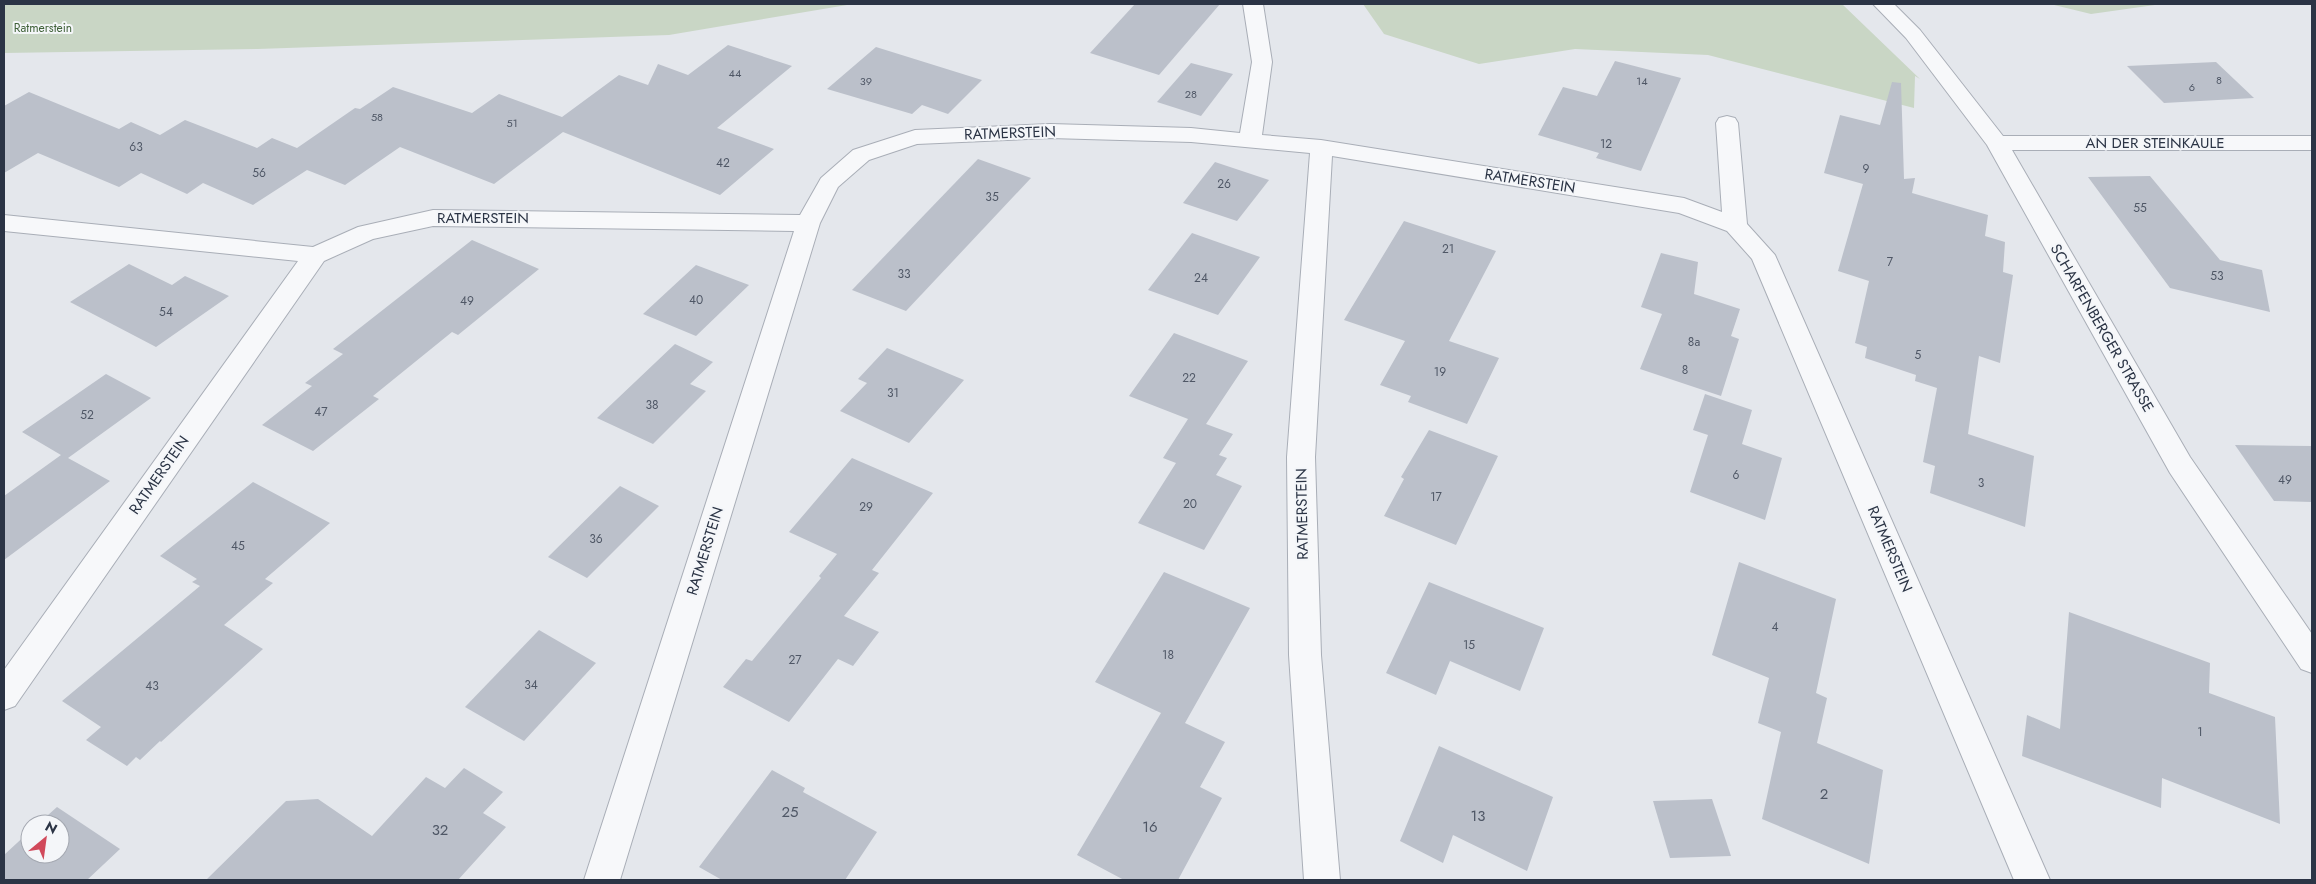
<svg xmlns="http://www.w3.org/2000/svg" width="2316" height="884" font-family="Jost,sans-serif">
  <rect width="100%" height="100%" fill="#e4e7ec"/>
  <g fill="#c9d6c5">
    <path d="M 4,4 L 853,4 L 669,35 L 257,49 L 4,53 Z"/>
    <path d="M 1363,4 L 1842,4 L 1920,79 L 1915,76 L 1914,108 L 1708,55 L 1575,49 L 1479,64 L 1384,34 Z"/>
    <path d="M 2050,4 L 2162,4 L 2091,14 Z"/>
  </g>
  <g fill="#bbc0ca">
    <path d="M 1135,4 L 1220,4 L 1159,75 L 1090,53 Z"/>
    <path d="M 728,45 L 792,66 L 717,128 L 774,149 L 720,195 L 563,132 L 494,184 L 400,147 L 345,185 L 307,170 L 253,205 L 203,183 L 187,194 L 141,173 L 119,187 L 38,153 L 4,173 L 4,106 L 29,92 L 119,129 L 131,122 L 160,135 L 185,120 L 257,148 L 272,138 L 297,148 L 355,108 L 360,109 L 393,87 L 472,113 L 499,94 L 562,117 L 619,75 L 648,85 L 658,64 L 688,75 Z"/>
    <path d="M 876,47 L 982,80 L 948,114 L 922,105 L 912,114 L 827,89 Z"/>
    <path d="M 1615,61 L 1681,78 L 1641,171 L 1596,158 L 1599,153 L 1538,135 L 1563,87 L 1597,96 Z"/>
    <path d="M 2216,62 L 2254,98 L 2164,103 L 2127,66 Z"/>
    <path d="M 1191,63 L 1233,74 L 1201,116 L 1157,102 Z"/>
    <path d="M 1892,82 L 1901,83 L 1904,179 L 1915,178 L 1912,193 L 1988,215 L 1985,236 L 2005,242 L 2003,272 L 2013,275 L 2000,363 L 1979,356 L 1968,434 L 2034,456 L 2025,527 L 1930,493 L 1935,466 L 1923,462 L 1937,388 L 1915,381 L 1916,375 L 1865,358 L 1867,347 L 1855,343 L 1869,281 L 1838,271 L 1863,184 L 1824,173 L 1840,115 L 1880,125 Z"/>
    <path d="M 978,159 L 1031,178 L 906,311 L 852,290 Z"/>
    <path d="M 1215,162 L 1269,180 L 1237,221 L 1183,203 Z"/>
    <path d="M 2150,176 L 2220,260 L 2262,270 L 2270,312 L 2170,288 L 2088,177 Z"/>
    <path d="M 1404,221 L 1496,251 L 1449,341 L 1499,358 L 1467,424 L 1408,402 L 1411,396 L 1380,385 L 1405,341 L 1344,320 Z"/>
    <path d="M 1192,233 L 1260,257 L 1218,315 L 1148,290 Z"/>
    <path d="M 472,240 L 539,269 L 458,335 L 452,332 L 373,396 L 379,399 L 313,451 L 262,425 L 312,386 L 305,383 L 343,354 L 333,349 Z"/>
    <path d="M 1661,253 L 1698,262 L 1694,294 L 1740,309 L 1731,336 L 1739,339 L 1721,396 L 1640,369 L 1662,314 L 1641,307 Z"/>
    <path d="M 129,264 L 172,285 L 185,276 L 229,296 L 156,347 L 70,302 Z"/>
    <path d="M 696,265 L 749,285 L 696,336 L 643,314 Z"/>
    <path d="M 1174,333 L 1248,361 L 1206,424 L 1233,434 L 1219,455 L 1227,458 L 1216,475 L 1242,486 L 1204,550 L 1138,523 L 1176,463 L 1163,458 L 1188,419 L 1129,396 Z"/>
    <path d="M 675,344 L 713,362 L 690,384 L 706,391 L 653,444 L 597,418 Z"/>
    <path d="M 887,348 L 964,380 L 909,443 L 840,411 L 867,383 L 858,379 Z"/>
    <path d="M 106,374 L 151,398 L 68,458 L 110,481 L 4,560 L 4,496 L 61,455 L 22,432 Z"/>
    <path d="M 1705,394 L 1752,410 L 1742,444 L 1782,458 L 1765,520 L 1690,492 L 1708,435 L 1693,430 Z"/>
    <path d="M 1429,430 L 1498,456 L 1456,545 L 1384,516 L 1404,479 L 1401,477 Z"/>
    <path d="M 2235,445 L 2312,446 L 2312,502 L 2274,501 Z"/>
    <path d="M 852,458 L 933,493 L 872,570 L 879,573 L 844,616 L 879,632 L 853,666 L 838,659 L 789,722 L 723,687 L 746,659 L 752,661 L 821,578 L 819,576 L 837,554 L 789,532 Z"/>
    <path d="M 253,482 L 330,523 L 265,579 L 273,583 L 224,625 L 263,649 L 161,742 L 160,741 L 140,760 L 136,757 L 127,766 L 86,740 L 101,727 L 62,701 L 200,586 L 192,582 L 197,579 L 160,556 Z"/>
    <path d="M 620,486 L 659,506 L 587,578 L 548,557 Z"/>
    <path d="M 1739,562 L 1836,599 L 1816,693 L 1827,698 L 1817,743 L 1883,770 L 1869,864 L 1762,819 L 1781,732 L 1758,723 L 1769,678 L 1712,655 Z"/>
    <path d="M 1164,572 L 1250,608 L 1185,723 L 1225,742 L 1200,787 L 1222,798 L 1178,880 L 1124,880 L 1077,855 L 1161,713 L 1095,682 Z"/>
    <path d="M 1429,582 L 1544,628 L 1520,691 L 1450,661 L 1436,695 L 1386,673 Z"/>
    <path d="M 2069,612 L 2210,663 L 2209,693 L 2275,717 L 2280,824 L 2162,778 L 2161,808 L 2022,756 L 2027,715 L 2060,729 Z"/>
    <path d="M 539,630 L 596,663 L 524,741 L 465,707 Z"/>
    <path d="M 1439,746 L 1553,797 L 1527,871 L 1453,835 L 1443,863 L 1400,841 Z"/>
    <path d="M 464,768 L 503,792 L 483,813 L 506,827 L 458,880 L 206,880 L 286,801 L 318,799 L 372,836 L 426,777 L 445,788 Z"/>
    <path d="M 772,770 L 805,788 L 803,792 L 877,832 L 845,880 L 722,880 L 699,867 Z"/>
    <path d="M 1712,799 L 1731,856 L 1670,858 L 1653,801 Z"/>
    <path d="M 57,807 L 120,849 L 87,880 L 4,880 L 4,855 L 30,831 L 30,854 L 60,854 L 60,824 L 38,824 Z"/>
  </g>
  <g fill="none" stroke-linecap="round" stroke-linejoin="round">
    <g stroke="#a9aeb7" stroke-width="2">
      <g id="minor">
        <path d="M 1243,4 L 1263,4 L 1272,62 L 1262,135 L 1321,140 L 1684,198 L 1722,212 L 1716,123 L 1719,118 L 1727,116 L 1735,118 L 1738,123 L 1747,224 L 1775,255 L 2050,880 L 2014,880 L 1752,259 L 1727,231 L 1679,213 L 1332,156 L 1315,457 L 1321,655 L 1340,880 L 1304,880 L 1289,655 L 1287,457 L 1310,153 L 1191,142 L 1050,138 L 917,144 L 869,160 L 838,187 L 820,223 L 620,880 L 584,880 L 794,231 L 433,226 L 373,239 L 324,261 L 15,706 L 4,710 L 4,670 L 298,261 L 4,231 L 4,215 L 313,247 L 358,227 L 433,210 L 800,215 L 821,178 L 853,150 L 915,130 L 1050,124 L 1191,128 L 1240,133 L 1252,62 Z"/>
        <path d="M 1873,4 L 1894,4 L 1920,30 L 2003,136 L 2312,136 L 2312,150 L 2012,150 L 2190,457 L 2312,634 L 2312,673 L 2301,669 L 2170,473 L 1987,145 L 1906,38 Z"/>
      </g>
    </g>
    <use href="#minor" fill="#f7f8fa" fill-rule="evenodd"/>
  </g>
  <g text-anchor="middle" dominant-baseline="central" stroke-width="4" stroke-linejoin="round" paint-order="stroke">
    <g font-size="11" fill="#4f5766">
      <text x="735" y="73">44</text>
      <text x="2219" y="80">8</text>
      <text x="866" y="81">39</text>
      <text x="1642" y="81">14</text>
      <text x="2192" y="87">6</text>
      <text x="1191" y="94">28</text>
      <text x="377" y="117">58</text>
      <text x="512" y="123">51</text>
    </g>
    <g font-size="12" fill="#3f6138" stroke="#f4f6f9">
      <text x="43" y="28">Ratmerstein</text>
    </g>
    <g font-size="12" fill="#4f5766">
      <text x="1606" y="144">12</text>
      <text x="136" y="147">63</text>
      <text x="723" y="163">42</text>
      <text x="1866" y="169">9</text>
      <text x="259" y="173">56</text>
      <text x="1224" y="184">26</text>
      <text x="992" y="197">35</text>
      <text x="2140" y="208">55</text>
      <text x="1448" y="249">21</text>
      <text x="1890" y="262">7</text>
      <text x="904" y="274">33</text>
      <text x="2217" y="276">53</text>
      <text x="1201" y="278">24</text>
      <text x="696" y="300">40</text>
      <text x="467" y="301">49</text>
      <text x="166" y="312">54</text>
      <text x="1694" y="342">8a</text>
      <text x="1918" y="355">5</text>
      <text x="1685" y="370">8</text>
      <text x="1440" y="372">19</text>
      <text x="1189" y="378">22</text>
      <text x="893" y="393">31</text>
      <text x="652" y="405">38</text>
      <text x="321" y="412">47</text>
      <text x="87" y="415">52</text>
      <text x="1736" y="475">6</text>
      <text x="2285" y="480">49</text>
      <text x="1981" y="483">3</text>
      <text x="1436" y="497">17</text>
      <text x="1190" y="504">20</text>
      <text x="866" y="507">29</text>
      <text x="596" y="539">36</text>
      <text x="238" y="546">45</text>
      <text x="1775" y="627">4</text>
      <text x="1469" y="645">15</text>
      <text x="1168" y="655">18</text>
      <text x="795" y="660">27</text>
      <text x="531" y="685">34</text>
      <text x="152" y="686">43</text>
      <text x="2200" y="732">1</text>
    </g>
    <g font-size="15" fill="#2b3445" stroke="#f4f6f9">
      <text transform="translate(1010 133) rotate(-2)">RATMERSTEIN</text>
      <text x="2155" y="143">AN DER STEINKAULE</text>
      <text transform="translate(1530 181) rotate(9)">RATMERSTEIN</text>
      <text x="483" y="218">RATMERSTEIN</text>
      <text transform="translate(2102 328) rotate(60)">SCHARFENBERGER STRASSE</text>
      <text transform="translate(159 475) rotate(-55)">RATMERSTEIN</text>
      <text transform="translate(1302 514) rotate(-91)">RATMERSTEIN</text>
      <text transform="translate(1890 549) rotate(67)">RATMERSTEIN</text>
      <text transform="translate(705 551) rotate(-73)">RATMERSTEIN</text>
    </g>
    <g font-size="15" fill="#4f5766">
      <text x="1824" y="794">2</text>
      <text x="790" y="812">25</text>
      <text x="1478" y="816">13</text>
      <text x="1150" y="827">16</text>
      <text x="440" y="830">32</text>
    </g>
  </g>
  <rect width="2316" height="884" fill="none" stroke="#2b3445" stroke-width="10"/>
  <g transform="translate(45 839) rotate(29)"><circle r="24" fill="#f4f6f9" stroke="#a4a8b1"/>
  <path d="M0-4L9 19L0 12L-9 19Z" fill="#d1495b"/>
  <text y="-8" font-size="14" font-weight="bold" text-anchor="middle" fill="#2b3445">N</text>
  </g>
</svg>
